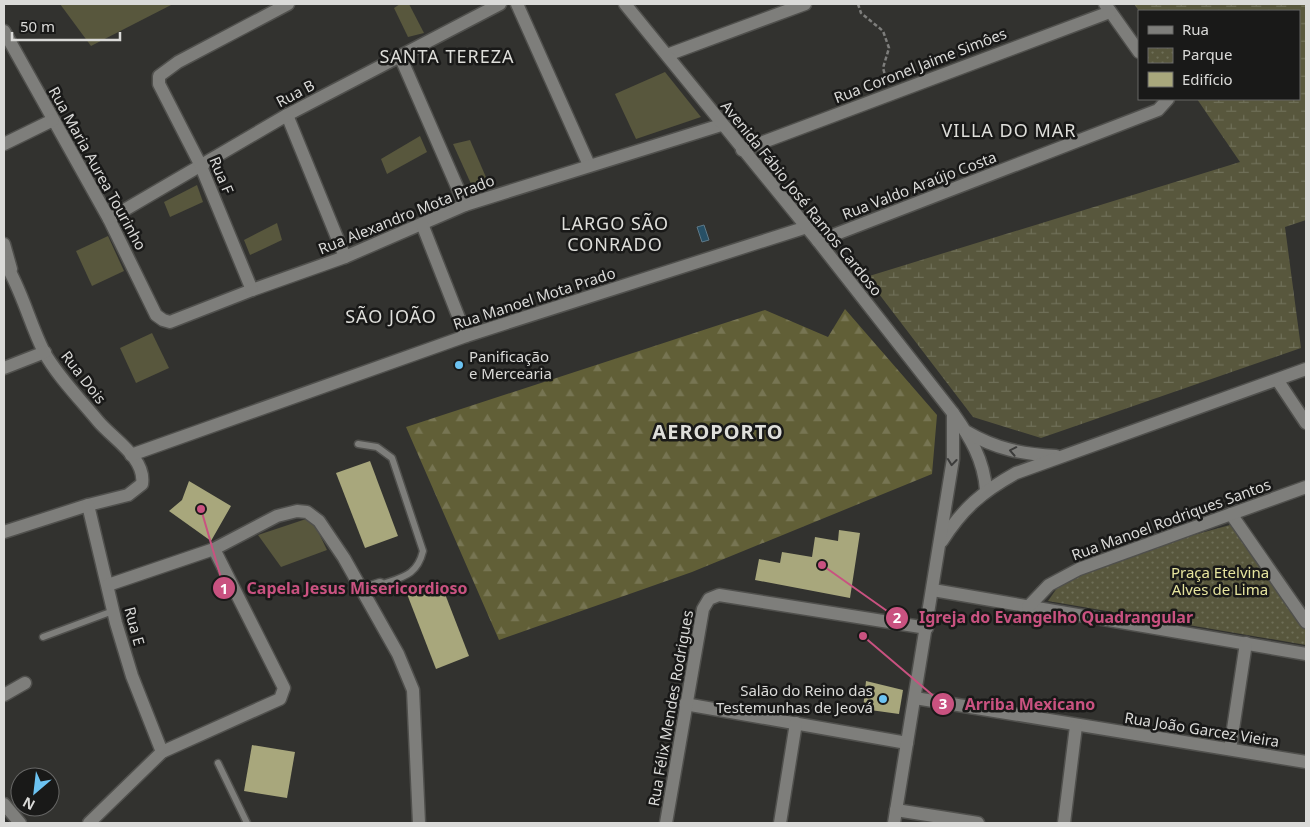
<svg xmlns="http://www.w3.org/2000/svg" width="1310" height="827" font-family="'Noto Sans',sans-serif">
  <defs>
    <pattern id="forest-firs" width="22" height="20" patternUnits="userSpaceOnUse" patternTransform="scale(1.25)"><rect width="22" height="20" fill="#615f37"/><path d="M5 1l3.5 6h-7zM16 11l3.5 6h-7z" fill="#777553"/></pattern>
    <pattern id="wetland-marsh" width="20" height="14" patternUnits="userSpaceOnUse" patternTransform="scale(1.25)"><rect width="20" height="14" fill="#58573d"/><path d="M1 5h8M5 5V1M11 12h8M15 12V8" fill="none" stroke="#6f6f58"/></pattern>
    <pattern id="park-dots" width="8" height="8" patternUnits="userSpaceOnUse" patternTransform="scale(1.25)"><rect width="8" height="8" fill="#58573d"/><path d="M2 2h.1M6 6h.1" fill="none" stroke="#6f6f58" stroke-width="1.8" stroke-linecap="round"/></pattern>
  </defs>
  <rect width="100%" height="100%" fill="#32322f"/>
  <g fill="#58573d">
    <path d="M 60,4 L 173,4 L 91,46 Z"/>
    <path d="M 400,4 L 409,4 L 424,33 L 408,37 L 394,8 Z"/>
    <path d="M 665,72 L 701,117 L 636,139 L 615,94 Z"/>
    <path d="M 420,136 L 427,152 L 387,174 L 381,159 Z"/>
    <path d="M 470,140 L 488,182 L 472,186 L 453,144 Z"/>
    <path d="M 197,185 L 203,202 L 170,217 L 164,202 Z"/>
    <path d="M 277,223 L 282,240 L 250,255 L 244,240 Z"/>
    <path d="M 108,236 L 124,271 L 92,286 L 76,251 Z"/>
    <path d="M 152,333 L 169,368 L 136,383 L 120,348 Z"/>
    <path d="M 306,519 L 314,523 L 327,550 L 281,567 L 258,535 Z"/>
  </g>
  <path fill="url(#forest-firs)" d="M 845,309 L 937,415 L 932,474 L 692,572 L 499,640 L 406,427 L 765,310 L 828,337 Z"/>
  <path fill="url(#wetland-marsh)" d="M 1134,4 L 1306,4 L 1306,220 L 1285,227 L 1301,348 L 1041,438 L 973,417 L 866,277 L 1240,162 L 1197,99 L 1299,99 L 1299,11 L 1139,11 Z"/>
  <path fill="url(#park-dots)" d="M 1241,522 L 1306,621 L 1306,645 L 1048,601 L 1062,581 L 1113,557 Z"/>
  <path fill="#275066" stroke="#5d7988" d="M 704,225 L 709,240 L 702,242 L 697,227 Z"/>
  <g fill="#a8a77c">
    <path d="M 370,461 L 398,536 L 365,548 L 336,473 Z"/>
    <path d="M 189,481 L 231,506 L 211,541 L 169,511 L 182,500 Z"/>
    <path d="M 839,530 L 860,533 L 850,598 L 755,580 L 759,559 L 780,563 L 782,552 L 812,557 L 815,537 L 838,541 Z"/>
    <path d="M 440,581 L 469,656 L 436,669 L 407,594 Z"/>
    <path d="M 866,681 L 903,690 L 899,714 L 863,709 Z"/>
    <path d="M 252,745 L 295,752 L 287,798 L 244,791 Z"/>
  </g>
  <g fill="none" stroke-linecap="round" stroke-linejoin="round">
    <g stroke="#50504d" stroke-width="9">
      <g id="service">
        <path d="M 358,444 L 377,447 L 392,458 L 423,551 C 417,576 402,577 380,585"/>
        <path d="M 43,637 L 113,611"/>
        <path d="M 218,763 L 247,823"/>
      </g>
    </g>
    <g stroke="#50504d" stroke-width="15">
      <g id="minor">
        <path d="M 517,4 L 589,165"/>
        <path d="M 1105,4 L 1139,52"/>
        <path d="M 4,31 L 109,219 L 156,315 L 163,320 L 170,322 L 252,290 L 345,257 L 465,205 L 721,125"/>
        <path d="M 667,55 L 805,4"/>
        <path d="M 400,56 L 465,205"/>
        <path d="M 287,115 L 345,257"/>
        <path d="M 4,144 L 53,120"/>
        <path d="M 742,150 L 1110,12"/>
        <path d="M 109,219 L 287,115 L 500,4"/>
        <path d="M 422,224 L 466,336"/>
        <path d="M 818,241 L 1158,110 L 1168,99"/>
        <path d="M 4,244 L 11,269"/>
        <path d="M 4,261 C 22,290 29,322 44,352 C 58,377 80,399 98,421 C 113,439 146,458 142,484 L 128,495 L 88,505 L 4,532"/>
        <path d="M 252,290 L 200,164 L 159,84 L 159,76 L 178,62 L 288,4"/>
        <path d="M 4,368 L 45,352"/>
        <path d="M 1278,381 L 1306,423"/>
        <path d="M 131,455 L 466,336 L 807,227"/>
        <path d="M 88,505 L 116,623 L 132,676 L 162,752"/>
        <path d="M 1231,514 L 1306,622"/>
        <path d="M 108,585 L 214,549 L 277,516 L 297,511 L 307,512 L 319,521 L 344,558 L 398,654 L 413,690 L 419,823"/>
        <path d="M 933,590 L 1306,654"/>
        <path d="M 362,591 L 380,585"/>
        <path d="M 1028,607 L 1049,585 L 1079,569 L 1306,487"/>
        <path d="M 4,695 L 25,683"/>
        <path d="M 915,698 L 1306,762"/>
        <path d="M 685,704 L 907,743"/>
        <path d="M 1230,749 L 1246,643"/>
        <path d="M 4,804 L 20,823"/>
        <path d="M 896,810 L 978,823"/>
        <path d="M 89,823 L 162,752 L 280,699 L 284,688 L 214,549"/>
        <path d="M 666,823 L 703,609 L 709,599 L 719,595 L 927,628"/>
        <path d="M 780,823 L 796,723"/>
        <path d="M 1064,823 L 1076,726"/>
      </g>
    </g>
    <g stroke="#50504d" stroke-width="15">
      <g id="tertiary">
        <path d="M 625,4 L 818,241 L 953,413 C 970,437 984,460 986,490"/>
        <path d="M 967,432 C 996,449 1022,454 1056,456"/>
        <path d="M 942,541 C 963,508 982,492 1016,473 L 1306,369"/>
        <path d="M 894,823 L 953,459 L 953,413"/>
      </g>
    </g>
    <path stroke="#7e7e7c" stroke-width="2.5" stroke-dasharray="4 2.5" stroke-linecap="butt" d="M 858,4 L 861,13 L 883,31 L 889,48 L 883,68 L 887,82"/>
    <use href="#service" stroke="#7e7e7b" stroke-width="6"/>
    <use href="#minor" stroke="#7e7e7b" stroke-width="12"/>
    <use href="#tertiary" stroke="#7e7e7b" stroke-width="12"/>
  </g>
  <defs><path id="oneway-chevron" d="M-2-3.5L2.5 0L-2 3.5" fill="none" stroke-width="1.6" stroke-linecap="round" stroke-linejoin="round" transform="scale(1.25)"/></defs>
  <g stroke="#3c3c3b">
    <use href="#oneway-chevron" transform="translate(1013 451) rotate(-169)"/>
    <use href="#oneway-chevron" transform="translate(952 462) rotate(96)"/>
  </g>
  <g fill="#6cc3f2" stroke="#191918" stroke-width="2">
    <circle cx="459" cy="365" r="5"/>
    <circle cx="883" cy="699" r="5"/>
  </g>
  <g text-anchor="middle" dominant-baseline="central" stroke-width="5" stroke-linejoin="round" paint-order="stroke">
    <g font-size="15" fill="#dadad8" stroke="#191918">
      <text transform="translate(920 65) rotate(-21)">Rua Coronel Jaime Simôes</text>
      <text transform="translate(295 93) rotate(-28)">Rua B</text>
      <text transform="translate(98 168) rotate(61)">Rua Maria Aurea Tourinho</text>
      <text transform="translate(222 175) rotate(67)">Rua F</text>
      <text transform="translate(919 185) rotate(-21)">Rua Valdo Araújo Costa</text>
      <text transform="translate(802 198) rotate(51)">Avenida Fábio José Ramos Cardoso</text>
      <text transform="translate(406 214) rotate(-22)">Rua Alexandro Mota Prado</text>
      <text transform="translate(534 298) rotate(-18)">Rua Manoel Mota Prado</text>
      <text transform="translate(84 377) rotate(52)">Rua Dois</text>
      <text transform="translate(1171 519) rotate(-20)">Rua Manoel Rodriques Santos</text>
      <text transform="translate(135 626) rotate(75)">Rua E</text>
      <text transform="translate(670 708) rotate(-80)">Rua Félix Mendes Rodrigues</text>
      <text transform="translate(1202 729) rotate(9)">Rua João Garcez Vieira</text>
    </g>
    <g font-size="15" fill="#dadad8" stroke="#191918" text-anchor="start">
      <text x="469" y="356">Panificação<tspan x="469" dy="17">e Mercearia</tspan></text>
      <text x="873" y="690" text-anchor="end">Salão do Reino das<tspan x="873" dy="17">Testemunhas de Jeová</tspan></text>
    </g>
    <g font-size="15" fill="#e6e49e" stroke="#191918">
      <text x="1220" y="572">Praça Etelvina<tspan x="1220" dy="17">Alves de Lima</tspan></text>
    </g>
    <g font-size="18" letter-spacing="1" fill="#dededa" stroke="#191918">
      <text x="447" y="56">SANTA TEREZA</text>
      <text x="1009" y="130">VILLA DO MAR</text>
      <text x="615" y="223">LARGO SÃO<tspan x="615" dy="21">CONRADO</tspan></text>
      <text x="391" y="316">SÃO JOÃO</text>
    </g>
    <g font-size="20" font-weight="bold" letter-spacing="1" fill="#dededa" stroke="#191918">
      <text x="718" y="431">AEROPORTO</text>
    </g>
  </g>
  <path fill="none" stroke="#c95280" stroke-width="2" d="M201 509L224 588M822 565L897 618M863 636L943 704"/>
  <g fill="#c95280" stroke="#191918" stroke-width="2">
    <circle cx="201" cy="509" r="5"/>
    <circle cx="822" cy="565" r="5"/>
    <circle cx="863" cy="636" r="5"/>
    <circle cx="224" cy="588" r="12"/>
    <circle cx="897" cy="618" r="12"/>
    <circle cx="943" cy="704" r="12"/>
  </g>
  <g font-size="15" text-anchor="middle" font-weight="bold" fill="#fff">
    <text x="224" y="594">1</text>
    <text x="897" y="623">2</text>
    <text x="943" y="709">3</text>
  </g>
  <g font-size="16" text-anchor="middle" font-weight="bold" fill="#c95280" stroke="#191918" stroke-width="5" stroke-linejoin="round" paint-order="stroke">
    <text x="357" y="594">Capela Jesus Misericordioso</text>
    <text x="1056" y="623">Igreja do Evangelho Quadrangular</text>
    <text x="1030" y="710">Arriba Mexicano</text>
  </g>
  <rect width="1310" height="827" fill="none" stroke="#dadad8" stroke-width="10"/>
  <rect x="1138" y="10" width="162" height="90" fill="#191918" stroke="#666665"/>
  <rect x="1148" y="26" width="25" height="8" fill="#7e7e7b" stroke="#666665"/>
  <text x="1182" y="35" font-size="15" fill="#dadad8">Rua</text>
  <rect x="1148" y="48" width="25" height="15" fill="url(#park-dots)" stroke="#666665"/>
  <text x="1182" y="60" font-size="15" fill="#dadad8">Parque</text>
  <rect x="1148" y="72" width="25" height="15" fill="#a8a77c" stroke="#666665"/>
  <text x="1182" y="85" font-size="15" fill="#dadad8">Edifício</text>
  <g transform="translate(35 792) rotate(208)"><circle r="24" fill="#191918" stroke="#666665"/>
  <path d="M0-4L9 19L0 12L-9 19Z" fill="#6cc3f2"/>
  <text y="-8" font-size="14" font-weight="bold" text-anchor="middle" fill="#dadad8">N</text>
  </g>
  <path d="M12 32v8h108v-8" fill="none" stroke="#dadad8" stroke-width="2.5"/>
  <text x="20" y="32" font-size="15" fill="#dadad8" stroke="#191918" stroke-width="4" paint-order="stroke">50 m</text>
</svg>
